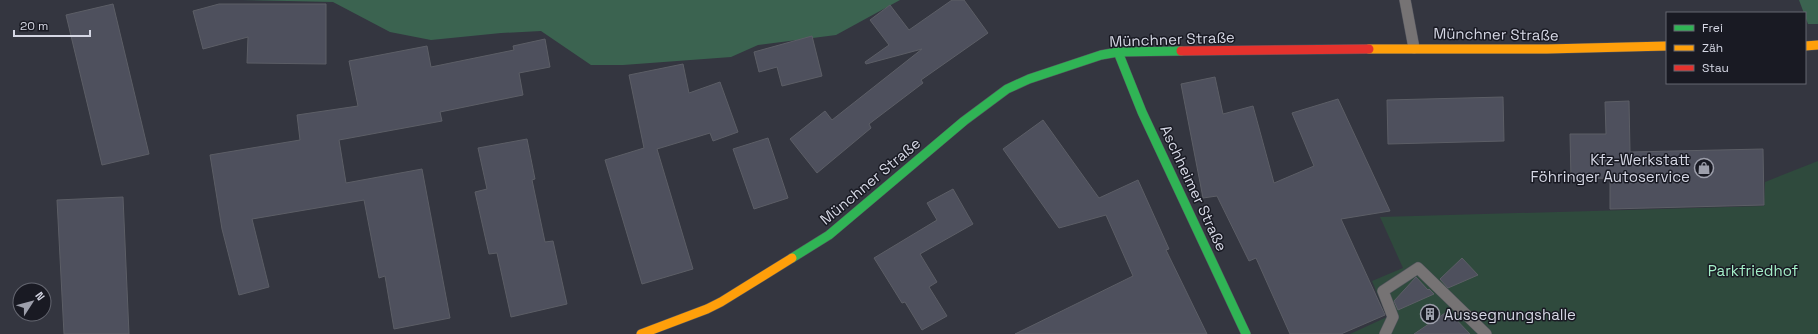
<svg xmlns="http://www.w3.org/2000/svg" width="1818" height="334" font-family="'Space Grotesk',sans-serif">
  <rect width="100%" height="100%" fill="#343640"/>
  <path fill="#2f4a3d" d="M 1818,161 L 1818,334 L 1350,334 L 1387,317 L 1372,281 L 1403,268 L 1380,217 L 1764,206 L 1765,182 Z"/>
  <g fill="#3b6350">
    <path d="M 241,0 L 900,0 L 836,35 L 758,45 L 731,57 L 623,65 L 591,65 L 541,31 L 501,33 L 431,40 L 390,32 L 333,2 Z"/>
    <path d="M 1799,0 L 1818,0 L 1818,24 L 1808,24 Z"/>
  </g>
  <g fill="#4e505d" stroke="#5c5e66">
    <path d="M 952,0 L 964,0 L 988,33 L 921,80 L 923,83 L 869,124 L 871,128 L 817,173 L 790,139 L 825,111 L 832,120 L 922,49 L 866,64 L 865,62 L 889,45 L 870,20 L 890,5 L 909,30 Z"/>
    <path d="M 113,4 L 149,154 L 102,165 L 66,15 Z"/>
    <path d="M 219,4 L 326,4 L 326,64 L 247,63 L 248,37 L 203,49 L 193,11 Z"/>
    <path d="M 812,36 L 822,76 L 782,86 L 777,67 L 759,72 L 754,52 Z"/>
    <path d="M 545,39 L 550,67 L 519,73 L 523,95 L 440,112 L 442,121 L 339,140 L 346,183 L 422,169 L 450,318 L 394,329 L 385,276 L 379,278 L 364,200 L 252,219 L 269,287 L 239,295 L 222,229 L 210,155 L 300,140 L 297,115 L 358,106 L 349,61 L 427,46 L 431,67 L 514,50 L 513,46 Z"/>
    <path d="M 683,64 L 689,93 L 720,82 L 738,132 L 713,141 L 710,133 L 657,149 L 693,269 L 642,284 L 605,160 L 644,148 L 629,75 Z"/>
    <path d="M 1215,77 L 1223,114 L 1253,106 L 1274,183 L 1314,166 L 1292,113 L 1338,99 L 1390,211 L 1341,219 L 1385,315 L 1341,334 L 1290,334 L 1256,258 L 1249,261 L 1217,196 L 1203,198 L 1181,84 Z"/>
    <path d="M 1503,97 L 1504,141 L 1388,144 L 1387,100 Z"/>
    <path d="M 1629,101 L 1630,152 L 1763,149 L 1764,205 L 1610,209 L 1610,178 L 1571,179 L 1570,134 L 1606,134 L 1605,102 Z"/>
    <path d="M 1043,120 L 1099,198 L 1138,180 L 1169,249 L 1166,250 L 1207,334 L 1015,334 L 1133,276 L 1106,215 L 1059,228 L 1003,149 Z"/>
    <path d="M 768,138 L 788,198 L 754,209 L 733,149 Z"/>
    <path d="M 527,139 L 535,179 L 532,180 L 545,242 L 553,241 L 567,304 L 511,317 L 497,253 L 489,254 L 475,192 L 487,189 L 478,148 Z"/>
    <path d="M 953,189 L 973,224 L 920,254 L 937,282 L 929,287 L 947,316 L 922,330 L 905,302 L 902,303 L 874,258 L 937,220 L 927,203 Z"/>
    <path d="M 123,197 L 129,334 L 64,334 L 57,200 Z"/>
    <path d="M 1462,258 L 1478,275 L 1448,288 L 1440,279 Z"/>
    <path d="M 1416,277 L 1428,290 L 1429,289 L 1434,294 L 1398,310 L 1394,301 Z"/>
    <path d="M 1448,311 L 1470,334 L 1414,334 Z"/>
  </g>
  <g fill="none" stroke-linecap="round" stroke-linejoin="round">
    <g stroke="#52545d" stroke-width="12">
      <g id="lane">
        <path d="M 1405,0 L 1414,48"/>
        <path d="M 1385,334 L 1393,317 L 1383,291 L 1418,268 L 1486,334"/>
      </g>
    </g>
    <g stroke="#52545d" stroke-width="10">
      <g id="fast">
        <path d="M 1118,52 L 1142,112 L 1246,334"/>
        <path d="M 792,258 L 829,235 L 964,121 L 1007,89 L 1029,79 L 1101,55 L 1118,52 L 1181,51"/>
      </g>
    </g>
    <g stroke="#52545d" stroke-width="10">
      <g id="slow">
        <path d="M 1805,46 L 1818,45"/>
        <path d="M 1369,49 L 1547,49 L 1667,46"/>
        <path d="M 641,334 L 707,309 L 721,302 L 792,258"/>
      </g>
    </g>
    <g stroke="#52545d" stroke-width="10">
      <path id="jam" d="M 1181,51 L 1369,49"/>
    </g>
    <use href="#lane" stroke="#767374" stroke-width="11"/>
    <use href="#fast" stroke="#30b455" stroke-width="9"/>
    <use href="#slow" stroke="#ff9f0a" stroke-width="9"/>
    <use href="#jam" stroke="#e5322d" stroke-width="9"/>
  </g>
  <defs>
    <g id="shop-ring" transform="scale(1)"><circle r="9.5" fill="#191a23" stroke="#9d9fab" stroke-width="1.5"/><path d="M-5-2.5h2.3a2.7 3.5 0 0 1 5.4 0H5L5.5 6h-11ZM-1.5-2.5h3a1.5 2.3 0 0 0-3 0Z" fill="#9d9fab"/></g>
    <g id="building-ring" transform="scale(1)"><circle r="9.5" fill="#191a23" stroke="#9d9fab" stroke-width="1.5"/><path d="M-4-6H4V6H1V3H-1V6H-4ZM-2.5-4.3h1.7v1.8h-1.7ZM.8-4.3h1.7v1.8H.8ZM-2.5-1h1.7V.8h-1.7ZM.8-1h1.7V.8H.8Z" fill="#9d9fab"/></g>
  </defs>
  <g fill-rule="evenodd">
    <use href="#shop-ring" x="1704" y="168"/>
    <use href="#building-ring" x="1430" y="314"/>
  </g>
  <g text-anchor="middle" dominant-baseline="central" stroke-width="3" stroke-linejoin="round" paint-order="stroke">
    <g font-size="15" fill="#d5d7e4" stroke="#191a23">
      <text transform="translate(1496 34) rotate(1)">Münchner Straße</text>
      <text transform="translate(1172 39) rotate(-2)">Münchner Straße</text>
      <text transform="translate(870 181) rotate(-40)">Münchner Straße</text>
      <text transform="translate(1194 188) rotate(65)">Aschheimer Straße</text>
    </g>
    <g font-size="15" fill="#d5d7e4" stroke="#191a23" text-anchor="end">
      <text x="1690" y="159">Kfz-Werkstatt<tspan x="1690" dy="17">Föhringer Autoservice</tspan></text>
      <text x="1444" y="314" text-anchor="start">Aussegnungshalle</text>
    </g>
    <g font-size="15" fill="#a4efc8" stroke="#191a23">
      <text x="1753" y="270">Parkfriedhof</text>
    </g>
  </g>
  <rect x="1666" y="12" width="140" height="72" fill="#191a23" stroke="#646670"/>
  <rect x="1674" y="25" width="20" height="6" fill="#30b455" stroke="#646670"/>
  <text x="1702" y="32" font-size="12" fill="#d5d7e4">Frei</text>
  <rect x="1674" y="45" width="20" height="6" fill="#ff9f0a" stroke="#646670"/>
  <text x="1702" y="52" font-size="12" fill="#d5d7e4">Zäh</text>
  <rect x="1674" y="65" width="20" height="6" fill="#e5322d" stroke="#646670"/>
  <text x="1702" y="72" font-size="12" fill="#d5d7e4">Stau</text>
  <g transform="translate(32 302) rotate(54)"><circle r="19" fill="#191a23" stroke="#646670"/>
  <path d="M0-3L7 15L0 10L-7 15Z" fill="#9d9fab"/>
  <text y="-6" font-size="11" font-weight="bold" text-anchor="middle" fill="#d5d7e4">N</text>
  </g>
  <path d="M14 30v6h76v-6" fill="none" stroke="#d5d7e4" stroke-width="2"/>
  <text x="20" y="30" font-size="12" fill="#d5d7e4" stroke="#191a23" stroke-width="3" paint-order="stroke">20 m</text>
</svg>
